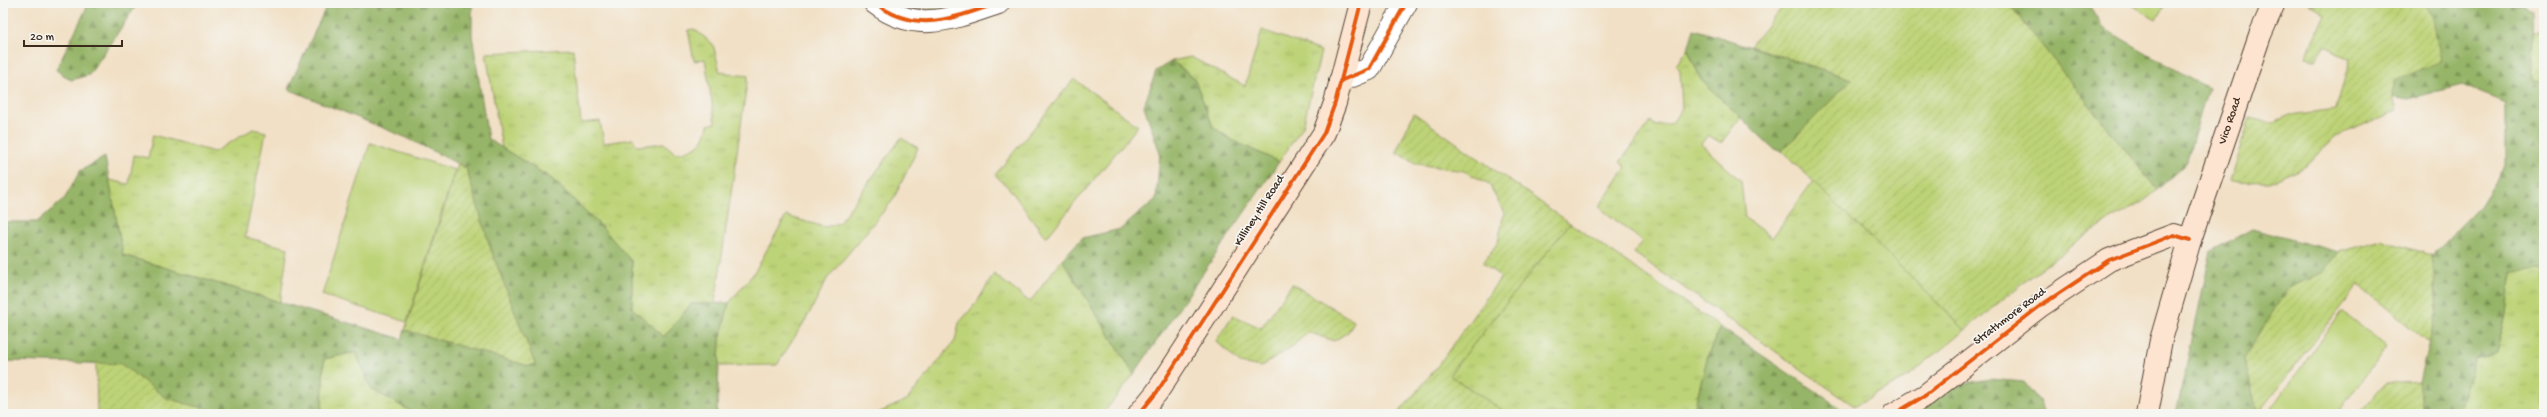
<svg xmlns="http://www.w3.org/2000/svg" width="2547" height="417" font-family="'Gochi Hand',sans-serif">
  <defs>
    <pattern id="grass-tufts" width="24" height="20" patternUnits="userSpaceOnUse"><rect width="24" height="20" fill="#bdd377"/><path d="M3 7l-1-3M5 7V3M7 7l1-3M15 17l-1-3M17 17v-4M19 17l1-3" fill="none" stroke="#a3b566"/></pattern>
    <pattern id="forest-firs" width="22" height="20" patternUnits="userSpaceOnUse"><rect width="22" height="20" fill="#96b568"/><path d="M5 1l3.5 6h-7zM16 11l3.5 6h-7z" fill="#7c9355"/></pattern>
    <pattern id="garden-furrows" width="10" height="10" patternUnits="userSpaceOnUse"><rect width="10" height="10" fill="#bdd377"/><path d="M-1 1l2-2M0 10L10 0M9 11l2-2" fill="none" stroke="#a3b566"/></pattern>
  </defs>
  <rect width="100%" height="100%" fill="#f6f6f2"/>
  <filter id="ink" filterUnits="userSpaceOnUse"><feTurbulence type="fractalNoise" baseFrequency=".025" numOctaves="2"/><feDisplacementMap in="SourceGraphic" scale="8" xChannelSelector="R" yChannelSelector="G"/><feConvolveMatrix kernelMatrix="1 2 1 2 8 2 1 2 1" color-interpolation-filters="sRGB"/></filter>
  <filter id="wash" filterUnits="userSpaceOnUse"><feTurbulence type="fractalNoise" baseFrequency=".012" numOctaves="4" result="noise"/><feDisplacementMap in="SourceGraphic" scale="16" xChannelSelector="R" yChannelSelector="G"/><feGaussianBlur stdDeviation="0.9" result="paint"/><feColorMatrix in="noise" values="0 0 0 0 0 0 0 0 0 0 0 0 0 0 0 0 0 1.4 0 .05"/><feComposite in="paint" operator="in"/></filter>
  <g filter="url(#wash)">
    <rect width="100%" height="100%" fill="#f1e0c5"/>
    <g fill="url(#grass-tufts)" stroke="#7c7e4a">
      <path d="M 694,29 L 713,44 L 720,72 L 748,76 L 715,304 L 691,304 L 664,337 L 632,308 L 632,262 L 552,179 L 502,148 L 486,53 L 573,49 L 581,123 L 600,121 L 604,143 L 633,139 L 637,146 L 664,143 L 675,153 C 693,151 705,144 708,125 L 715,123 L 705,59 L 694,61 L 688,30 Z"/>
      <path d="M 1262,30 L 1321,51 L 1303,126 L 1279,162 L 1232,140 L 1213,127 L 1194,78 L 1172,61 L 1191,57 L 1245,86 Z"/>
      <path d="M 1688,49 L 1701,80 L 1741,117 L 1721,143 L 1708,135 L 1701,144 L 1741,181 L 1745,218 L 1772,238 L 1813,181 L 1965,330 L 1906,378 L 1854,406 L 1634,253 L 1642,241 L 1599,207 L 1626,167 L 1620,162 L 1651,121 L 1655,126 L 1672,123 L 1682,108 L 1680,70 L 1676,65 Z"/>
      <path d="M 1074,79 L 1138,126 L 1046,238 L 1009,188 L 995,175 Z"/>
      <path d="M 253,129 L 266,132 L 245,237 L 288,248 L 280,302 L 123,255 L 109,180 L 129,184 L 134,155 L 148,158 L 153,135 L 214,152 Z"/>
      <path d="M 901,138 L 918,148 L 893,200 L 827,279 L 808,316 L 777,365 L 719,366 L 720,340 L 729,303 L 754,273 L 786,216 L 825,227 L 839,223 Z"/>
      <path d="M 1570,223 L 1720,327 L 1708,355 L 1693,414 L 1508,414 L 1449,375 Z"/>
      <path d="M 1062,259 L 1134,374 L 1103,414 L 876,414 L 907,400 L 955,341 L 959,323 L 977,302 L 994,274 L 1030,302 Z"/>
      <path d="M 2531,269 L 2544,270 L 2544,414 L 2457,414 L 2475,358 L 2496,352 L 2506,314 L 2511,272 Z"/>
      <path d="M 356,352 L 371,389 L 416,414 L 322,414 L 324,359 Z"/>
    </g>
    <g fill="url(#forest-firs)" stroke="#687043">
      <path d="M 89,3 L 138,3 L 89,75 L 71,80 L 56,70 Z"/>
      <path d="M 328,3 L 472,3 L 472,35 L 488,139 L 552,179 L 601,226 L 632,262 L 632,308 L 664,337 L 691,304 L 729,303 L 720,340 L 717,414 L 416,414 L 371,389 L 356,352 L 324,359 L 322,414 L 223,414 L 166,398 L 121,364 L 7,361 L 3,358 L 3,222 L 37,222 L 65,198 L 80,171 L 105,157 L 123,255 L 402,339 L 405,330 L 528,366 L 535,364 L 491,250 L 466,168 L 407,138 L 288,89 Z"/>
      <path d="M 2008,3 L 2088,3 L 2103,28 L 2208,88 L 2186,163 L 2157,190 Z"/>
      <path d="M 2425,3 L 2523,3 L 2532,10 L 2533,79 L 2544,82 L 2544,270 L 2511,272 L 2506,314 L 2496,352 L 2475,358 L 2457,414 L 2423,414 L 2419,381 L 2437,310 L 2432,255 L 2480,206 L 2505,167 L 2505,103 L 2462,85 L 2408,99 L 2393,96 L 2394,81 L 2432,14 Z"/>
      <path d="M 1694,29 L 1852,79 L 1782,151 L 1774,149 L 1701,80 L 1688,49 Z"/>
      <path d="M 1172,61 L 1194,78 L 1213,127 L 1232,140 L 1279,162 L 1134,374 L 1062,259 L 1082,238 L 1121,229 L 1156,199 L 1160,153 L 1144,106 L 1156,71 Z"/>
      <path d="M 2252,229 L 2339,252 L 2324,272 L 2287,289 L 2244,359 L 2258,414 L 2176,414 L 2211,251 Z"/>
      <path d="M 1720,327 L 1846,412 L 1839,414 L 1693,414 L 1708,355 Z"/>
      <path d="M 1990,379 L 2024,382 L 2040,402 L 2044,414 L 1918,414 L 1955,385 Z"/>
    </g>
    <g fill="#bdd377" stroke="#7c7e4a">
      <path d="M 2129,3 L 2166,3 L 2156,19 Z"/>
      <path d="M 370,143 L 455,170 L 407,322 L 322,295 Z"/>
      <path d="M 2342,312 L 2387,346 L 2337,414 L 2279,414 L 2271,408 Z"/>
    </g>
    <g fill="url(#garden-furrows)" stroke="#7c7e4a">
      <path d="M 912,3 L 957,3 C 940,8 928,11 912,3 Z"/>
      <path d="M 1786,3 L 2008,3 L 2157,190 C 2139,208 2114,216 2093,230 C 2048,262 2007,296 1965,330 L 1782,151 L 1852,79 L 1750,46 Z"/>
      <path d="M 2309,3 L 2425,3 L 2432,14 L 2441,61 L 2394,81 L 2393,96 L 2397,111 L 2336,136 L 2306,166 L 2269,182 L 2231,181 L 2250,117 L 2272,123 L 2290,115 L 2336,109 L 2350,59 L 2325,46 L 2315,60 L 2306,58 L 2325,15 Z"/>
      <path d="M 2544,27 L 2544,82 L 2533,79 L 2533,32 Z"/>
      <path d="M 1414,113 L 1570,223 L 1449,375 L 1508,414 L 1398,414 L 1437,367 L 1501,277 L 1483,263 L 1498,242 L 1504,213 L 1489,184 L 1464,171 L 1417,164 L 1396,152 Z"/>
      <path d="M 458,164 L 466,168 L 491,250 L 535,364 L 529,366 L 405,330 Z"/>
      <path d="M 2381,240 L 2432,255 L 2437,310 L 2429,343 L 2359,285 L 2262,408 L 2268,414 L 2258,414 L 2244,359 L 2287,289 L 2324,272 L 2339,252 Z"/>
      <path d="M 1292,284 L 1354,321 L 1348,332 L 1334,341 L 1308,332 L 1293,346 L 1261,367 L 1240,363 L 1216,341 L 1233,315 L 1261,328 Z"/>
      <path d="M 96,363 L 121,364 L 166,398 L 223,414 L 97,414 Z"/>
      <path d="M 2419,381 L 2423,414 L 2358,414 L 2386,383 Z"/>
    </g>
  </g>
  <g filter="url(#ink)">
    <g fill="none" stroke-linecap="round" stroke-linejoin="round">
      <g stroke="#564537" stroke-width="24">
        <g id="street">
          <path d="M 875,3 C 917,35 953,18 998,3"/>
          <path d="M 1340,81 L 1369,69 L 1406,3"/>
        </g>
      </g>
      <g stroke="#564537" stroke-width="24">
        <g id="secondary">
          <path d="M 1139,414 L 1157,392 L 1324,133 L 1335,103 L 1361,3"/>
          <path d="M 1894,414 L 1926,395 L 2040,306 L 2109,260 L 2174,235 L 2190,240"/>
          <path id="s1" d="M 2147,414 L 2161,340 L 2190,240 L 2260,35 L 2274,3"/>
        </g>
      </g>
      <use href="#street" stroke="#fff" stroke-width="22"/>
      <use href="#secondary" stroke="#fde4d0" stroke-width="22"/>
      <g stroke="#f6f6f2" stroke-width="6">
        <g id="cycleway">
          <path d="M 875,3 C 917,35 953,18 998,3"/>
          <path d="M 1340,81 L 1369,69 L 1406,3"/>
          <path d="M 1139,414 L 1157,392 L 1324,133 L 1335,103 L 1361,3"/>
          <path d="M 1894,414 L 1926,395 L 2040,306 L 2109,260 L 2174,235 L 2190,240"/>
        </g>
      </g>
      <use href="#cycleway" stroke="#e8590c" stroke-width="4"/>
    </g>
  </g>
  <g text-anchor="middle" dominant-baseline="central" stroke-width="3.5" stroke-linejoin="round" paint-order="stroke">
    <g font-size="12" fill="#3b2a1e" stroke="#f6f6f2">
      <text stroke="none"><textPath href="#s1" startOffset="305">Vico Road</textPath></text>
      <text transform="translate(1260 211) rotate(-57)">Killiney Hill Road</text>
      <text transform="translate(2010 317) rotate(-37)">Strathmore Road</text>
    </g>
  </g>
  <rect width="2547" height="417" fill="none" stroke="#f6f6f2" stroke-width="16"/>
  <path d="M24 40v6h98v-6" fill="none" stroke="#3b2a1e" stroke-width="2"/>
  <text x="30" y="40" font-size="12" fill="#3b2a1e" stroke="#f6f6f2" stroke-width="3" paint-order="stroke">20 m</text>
</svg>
